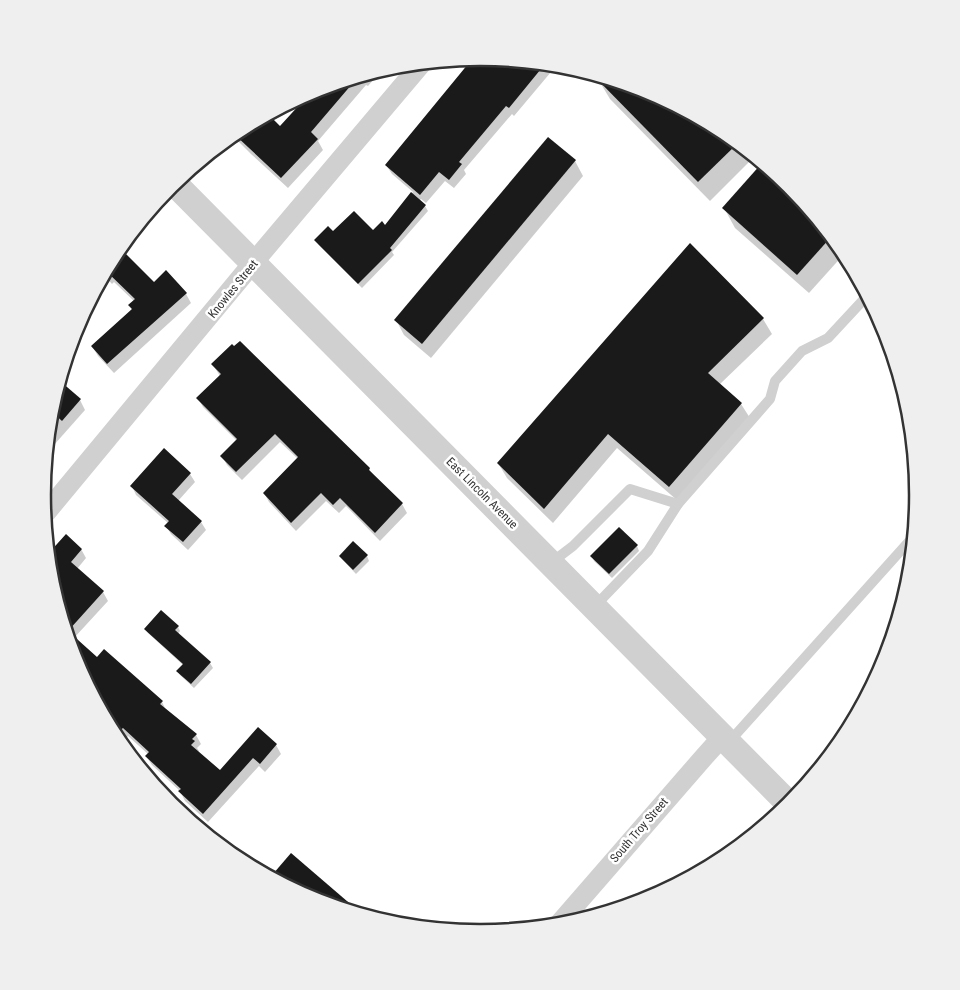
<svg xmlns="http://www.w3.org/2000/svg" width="960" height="990" font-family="'Roboto Condensed',sans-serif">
  <rect width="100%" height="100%" fill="#fff"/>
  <g fill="#0003">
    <path d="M 476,58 L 546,64 L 551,72 L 514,116 L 512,114 L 464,170 L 466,174 L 454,188 L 445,181 L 426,203 L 421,199 L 419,201 L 425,206 L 428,211 L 392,252 L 394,255 L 362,288 L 318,244 L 333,233 L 373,232 L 385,226 L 413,192 L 392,174 L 386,165 Z"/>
    <path d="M 382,70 L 368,86 L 366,85 L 318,141 L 323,150 L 288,188 L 251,154 L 232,135 L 237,131 L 267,115 L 280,128 L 311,93 L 310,92 Z"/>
    <path d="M 601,77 L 648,91 L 723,131 L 754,157 L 710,201 L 610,99 L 598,79 Z"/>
    <path d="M 575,161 L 583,176 L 431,358 L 404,335 L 396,320 Z"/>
    <path d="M 790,186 L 845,253 L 809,293 L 735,228 L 724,208 Z"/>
    <path d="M 123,244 L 127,251 L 124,253 L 154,283 L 186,294 L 191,303 L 114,373 L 98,356 L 92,346 L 132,310 L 130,305 L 134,301 L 114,282 L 112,284 L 104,275 L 116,252 Z"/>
    <path d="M 690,244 L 763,319 L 772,334 L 719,385 L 741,404 L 750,418 L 678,501 L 617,448 L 553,523 L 507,478 L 498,463 Z"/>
    <path d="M 213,365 L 369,469 L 374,476 L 402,504 L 407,513 L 380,541 L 346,506 L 339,513 L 326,501 L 296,531 L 269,502 L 264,493 L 298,459 L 280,442 L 242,480 L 227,465 L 222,456 L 237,441 L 203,407 L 198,398 L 220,376 Z"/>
    <path d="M 59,382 L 80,400 L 85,410 L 46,454 L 51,409 Z"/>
    <path d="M 190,474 L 195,482 L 178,501 L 201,522 L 206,530 L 188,550 L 171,534 L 166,526 L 168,523 L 136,495 L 132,486 Z"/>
    <path d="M 637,546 L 639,551 L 612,578 L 594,561 L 592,556 Z"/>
    <path d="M 81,549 L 86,558 L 77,569 L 103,592 L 108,601 L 74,638 L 97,659 L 105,651 L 162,702 L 167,712 L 196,735 L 201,744 L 197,748 L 199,751 L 198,752 L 220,772 L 258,729 L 276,745 L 281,754 L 265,772 L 259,766 L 208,822 L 185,801 L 180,791 L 152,765 L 146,756 L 148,754 L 128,736 L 125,740 L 110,726 L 76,662 L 51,580 L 49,561 Z"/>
    <path d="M 340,556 L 367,556 L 369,561 L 356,574 L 343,560 Z"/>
    <path d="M 178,627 L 180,631 L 178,634 L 210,663 L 213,668 L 194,688 L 180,675 L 178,671 L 183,665 L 148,633 L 145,629 Z"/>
    <path d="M 292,854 L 359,913 L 312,899 L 278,881 L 274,874 Z"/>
  </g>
  <g fill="#1a1a1a">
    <path d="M 473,58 L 480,58 L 545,64 L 509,108 L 506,106 L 459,162 L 462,164 L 449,180 L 439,172 L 420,195 L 385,165 Z"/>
    <path d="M 592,74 L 648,91 L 723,131 L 738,143 L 698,182 Z"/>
    <path d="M 358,77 L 311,132 L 318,139 L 281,178 L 234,134 L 268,114 L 280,126 L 312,91 Z"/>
    <path d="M 548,137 L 576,160 L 422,344 L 394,320 Z"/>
    <path d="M 762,163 L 790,186 L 831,237 L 797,275 L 722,208 Z"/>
    <path d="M 411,192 L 426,205 L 390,248 L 392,250 L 358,284 L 314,240 L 328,226 L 333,231 L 354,211 L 373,230 L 382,221 L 385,225 Z"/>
    <path d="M 690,243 L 764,318 L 708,373 L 742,403 L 669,487 L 608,434 L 544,509 L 497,463 Z"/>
    <path d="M 120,248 L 154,282 L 166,270 L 187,293 L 107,364 L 91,346 L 132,309 L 128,305 L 135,299 L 106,271 Z"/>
    <path d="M 240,341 L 370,468 L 369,470 L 403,503 L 375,533 L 340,498 L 333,505 L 321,493 L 291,523 L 263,493 L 298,457 L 275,434 L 236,472 L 220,456 L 237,439 L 196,398 L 221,374 L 211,364 L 232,344 L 234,346 Z"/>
    <path d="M 60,381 L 81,399 L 62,421 L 51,411 Z"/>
    <path d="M 164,448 L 191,473 L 172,494 L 202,521 L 183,542 L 164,526 L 169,521 L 130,486 Z"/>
    <path d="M 619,527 L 638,545 L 609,574 L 590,556 Z"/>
    <path d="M 66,534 L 82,549 L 71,562 L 104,591 L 68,631 L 97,657 L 104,649 L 163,701 L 160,704 L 197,734 L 192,739 L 195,741 L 191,745 L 220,770 L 258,727 L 277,744 L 260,764 L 253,758 L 203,814 L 178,791 L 181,789 L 145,756 L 149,752 L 123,728 L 119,731 L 107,720 L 76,662 L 51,580 L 48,554 Z"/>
    <path d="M 353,541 L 368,555 L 353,570 L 339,556 Z"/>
    <path d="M 161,610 L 179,626 L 175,630 L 211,662 L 191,684 L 176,671 L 183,664 L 144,629 Z"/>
    <path d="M 291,853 L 362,914 L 312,899 L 284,884 L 273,874 Z"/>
  </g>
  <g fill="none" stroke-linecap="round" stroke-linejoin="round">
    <g stroke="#d0d0d0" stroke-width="10">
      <path d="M 552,562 L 573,546 L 630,489 L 678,504"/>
      <path d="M 595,606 L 648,551 L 678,504 L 770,399 L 775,381 L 802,351 L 828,338 L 867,296"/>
      <path d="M 729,742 L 913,537"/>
    </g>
    <g stroke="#d0d0d0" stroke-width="20">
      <path d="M 44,515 L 253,263 L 422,63"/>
      <path d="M 558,925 L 704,757 L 722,737"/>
    </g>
    <path stroke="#d0d0d0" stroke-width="26" d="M 174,183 L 789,804"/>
  </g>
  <g text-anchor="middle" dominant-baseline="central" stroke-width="5" stroke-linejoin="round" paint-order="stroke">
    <g font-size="12" fill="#333" stroke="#fff">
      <text transform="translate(233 289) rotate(-51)">Knowles Street</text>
      <text transform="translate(482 493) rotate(45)">East Lincoln Avenue</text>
      <text transform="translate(639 830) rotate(-49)">South Troy Street</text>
    </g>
  </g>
  <path d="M0 0H960V990H0ZM51 495a429 429 0 1 1 858 0a429 429 0 1 1-858 0Z" fill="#efefef" fill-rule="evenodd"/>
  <path fill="none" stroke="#333" stroke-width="2.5" d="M51 495a429 429 0 1 1 858 0a429 429 0 1 1-858 0Z"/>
</svg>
